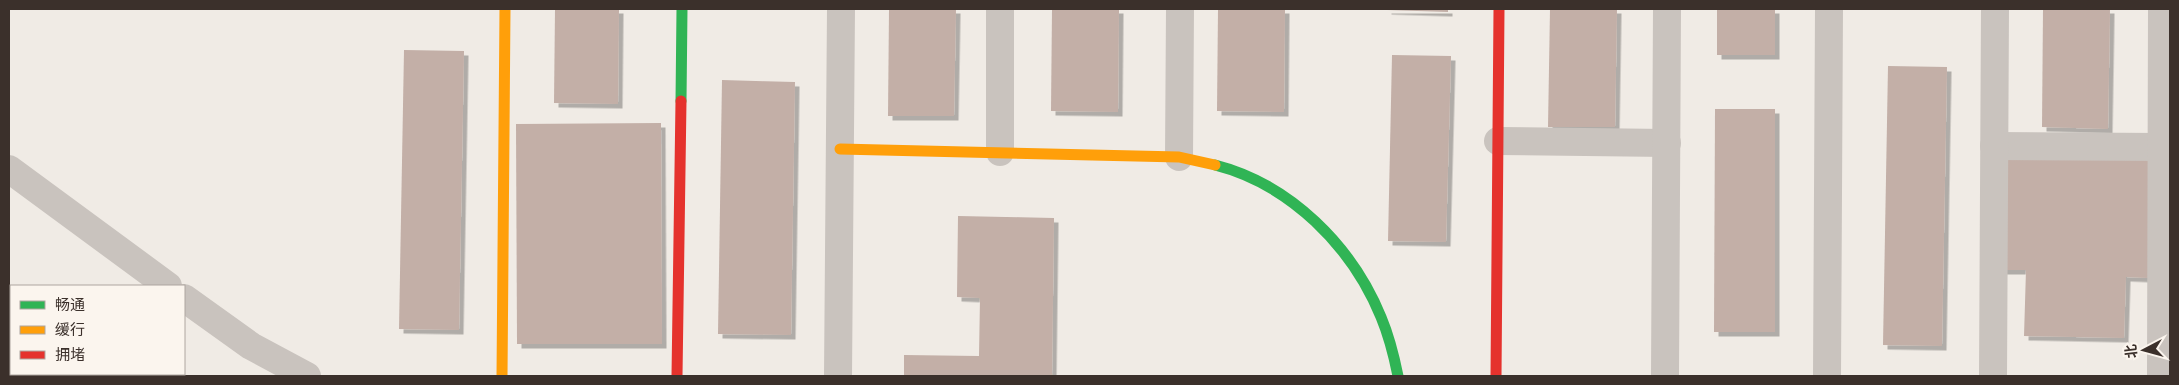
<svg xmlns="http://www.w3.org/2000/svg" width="2179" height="385" font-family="Karla,'Noto Sans SC',sans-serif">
  <defs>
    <filter id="shadow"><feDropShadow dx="4.5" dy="4.5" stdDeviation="0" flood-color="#0004"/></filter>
  </defs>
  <rect width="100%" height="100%" fill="#f0ebe5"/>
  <g fill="#c3afa7" filter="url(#shadow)">
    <path d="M 555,9 L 619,9 L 618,104 L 554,103 Z"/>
    <path d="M 889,9 L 956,9 L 954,116 L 888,116 Z"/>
    <path d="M 1052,9 L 1119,9 L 1118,112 L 1051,111 Z"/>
    <path d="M 1218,9 L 1285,9 L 1284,112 L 1217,111 Z"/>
    <path d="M 1387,9 L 1448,9 L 1448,12 L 1387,10 Z"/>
    <path d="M 1550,9 L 1617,9 L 1615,127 L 1548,127 Z"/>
    <rect x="1717" y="9" width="58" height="46"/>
    <path d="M 2043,9 L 2110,9 L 2108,129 L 2042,127 Z"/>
    <path d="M 404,50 L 464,51 L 459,330 L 399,329 Z"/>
    <path d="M 1392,55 L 1451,56 L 1446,242 L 1388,241 Z"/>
    <path d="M 1888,66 L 1947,67 L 1942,346 L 1883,345 Z"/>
    <path d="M 722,80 L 795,82 L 791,335 L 718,334 Z"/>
    <path d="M 1715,109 L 1775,109 L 1775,332 L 1714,332 Z"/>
    <path d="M 661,123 L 662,344 L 517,344 L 516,124 Z"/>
    <path d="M 2003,153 L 2152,157 L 2149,278 L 2126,277 L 2124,338 L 2024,336 L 2026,270 L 2001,270 Z"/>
    <path d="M 958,216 L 1054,218 L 1052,376 L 904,376 L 904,355 L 979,356 L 980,298 L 957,297 Z"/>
  </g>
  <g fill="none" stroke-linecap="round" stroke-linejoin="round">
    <g stroke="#c9c3be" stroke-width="28">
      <path d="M 1498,141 L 1667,143"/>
      <path d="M 1994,146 L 2162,147"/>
      <path d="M 1000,152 L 1000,9"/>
      <path d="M 1179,157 L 1180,9"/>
      <path d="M 9,169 L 168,286"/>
      <path d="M 184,298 L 251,346 L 307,376"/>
      <path d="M 838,376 L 841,9"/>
      <path d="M 1665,376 L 1667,9"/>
      <path d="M 1827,376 L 1829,9"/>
      <path d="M 1993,376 L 1995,9"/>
      <path d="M 2161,376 L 2162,9"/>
    </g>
    <g stroke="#30b455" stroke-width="11">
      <path d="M 681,101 L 682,9"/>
      <path d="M 1215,165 C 1290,184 1352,246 1381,317 C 1389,336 1394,356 1398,376"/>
    </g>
    <g stroke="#ff9f0a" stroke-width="11">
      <path d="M 840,149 L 1179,157 L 1215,165"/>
      <path d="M 502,376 L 505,9"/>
    </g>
    <g stroke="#e5322d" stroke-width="11">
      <path d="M 677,376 L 681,101"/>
      <path d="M 1496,376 L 1499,9"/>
    </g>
  </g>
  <rect width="2179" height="385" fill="none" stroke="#3b302b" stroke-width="20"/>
  <rect x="10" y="285" width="175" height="90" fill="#fbf5ee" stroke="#aea6a0"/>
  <rect x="20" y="301" width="25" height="8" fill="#30b455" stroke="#aea6a0"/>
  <text x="55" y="310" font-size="15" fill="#3b302b">畅通</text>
  <rect x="20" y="326" width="25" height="8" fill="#ff9f0a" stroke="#aea6a0"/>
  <text x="55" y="335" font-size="15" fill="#3b302b">缓行</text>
  <rect x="20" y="351" width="25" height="8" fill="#e5322d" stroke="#aea6a0"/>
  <text x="55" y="360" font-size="15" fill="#3b302b">拥堵</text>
  <g transform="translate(2144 350) rotate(264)" stroke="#fbf5ee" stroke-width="4" paint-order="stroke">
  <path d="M0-4L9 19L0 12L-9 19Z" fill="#3b302b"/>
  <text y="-8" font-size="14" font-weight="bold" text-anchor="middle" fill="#3b302b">北</text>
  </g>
</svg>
